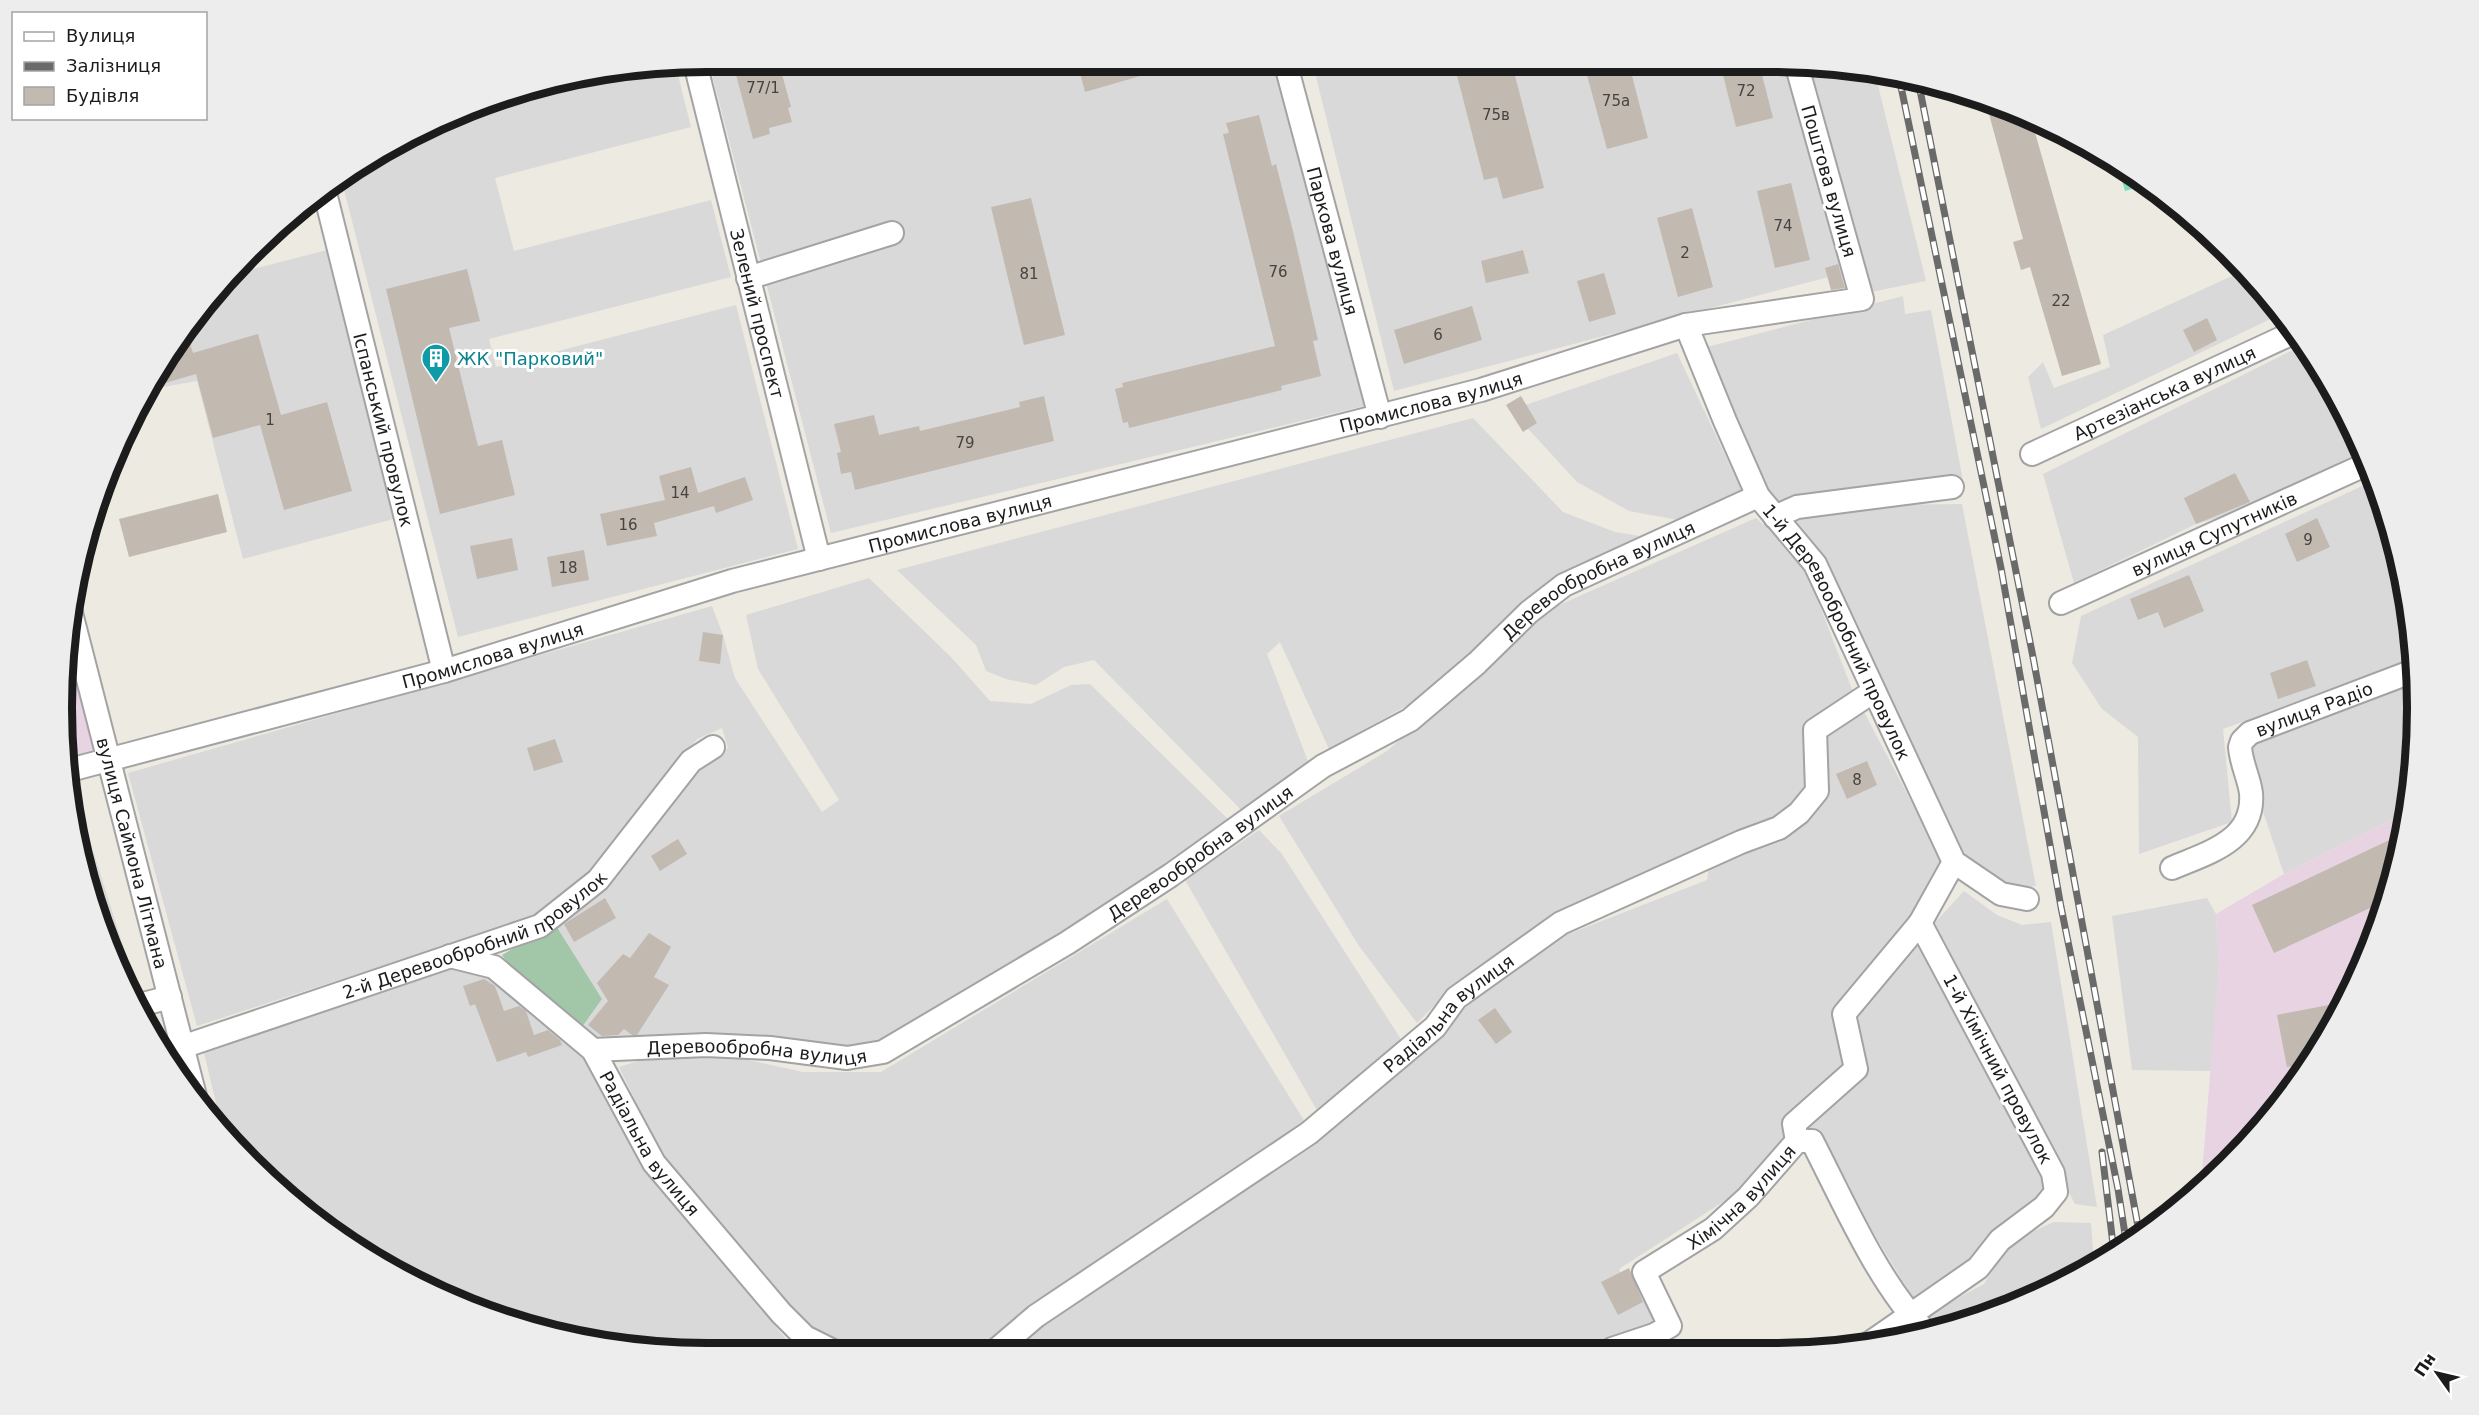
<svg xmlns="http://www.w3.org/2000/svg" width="2479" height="1415" font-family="'DejaVu Sans',sans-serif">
  <rect width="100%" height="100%" fill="#edeae1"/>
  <g fill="#dad9d9">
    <path d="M 1785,63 L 1844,273 L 1394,391 L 1313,65 Z"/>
    <path d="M 1806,63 L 1875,73 L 1926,281 L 1866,293 Z"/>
    <path d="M 1280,65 L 1364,406 L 831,533 L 710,67 Z"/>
    <path d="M 623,67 L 676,67 L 691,127 L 495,178 L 514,251 L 711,200 L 731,277 L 489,339 L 496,367 L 736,305 L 798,549 L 458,637 L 341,178 L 421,128 L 500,96 Z"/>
    <path d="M 331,249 L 401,517 L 243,559 L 197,381 L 146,390 L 171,348 L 230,275 Z"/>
    <path d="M 2243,271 L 2283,313 L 2041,429 L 2028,377 L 2043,362 L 2054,388 L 2110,367 L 2103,335 Z"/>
    <path d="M 1903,296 L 1905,314 L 1931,310 L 1963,481 L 1876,488 L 1777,502 L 1757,488 L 1707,347 Z"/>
    <path d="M 2303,345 L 2351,422 L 2364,457 L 2253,508 L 2196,524 L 2074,583 L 2043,474 Z"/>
    <path d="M 1677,353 L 1743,493 L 1678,520 L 1629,511 L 1577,482 L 1511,410 Z"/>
    <path d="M 1473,418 L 1563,512 L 1615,532 L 1640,536 L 1558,575 L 1415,701 L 1329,749 L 1280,642 L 1267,654 L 1309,764 L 1246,815 L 1094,660 L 1064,667 L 1036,685 L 1006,679 L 986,671 L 976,645 L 897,570 Z"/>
    <path d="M 2373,481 L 2396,541 L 2415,657 L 2223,729 L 2232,822 L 2139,854 L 2138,737 L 2102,709 L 2072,663 L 2081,616 Z"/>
    <path d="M 1962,504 L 2036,886 L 2002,890 L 1955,855 L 1790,521 L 1871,505 Z"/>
    <path d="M 1756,518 L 1785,543 L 1804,565 L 1855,697 L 1808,729 L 1813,787 L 1778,821 L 1450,990 L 1417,1023 L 1359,946 L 1279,816 L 1387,751 L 1550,609 Z"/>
    <path d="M 869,578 L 951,657 L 990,701 L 1031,704 L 1071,685 L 1090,684 L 1231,822 L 1065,934 L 886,1040 L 849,1047 L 605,1048 L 582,1027 L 602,999 L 555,924 L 698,770 L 728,748 L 722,728 L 697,739 L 594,868 L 539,915 L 197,1026 L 128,773 L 712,606 L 723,635 L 735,678 L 822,812 L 839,800 L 758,669 L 746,615 Z"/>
    <path d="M 66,640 L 74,672 L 65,674 Z"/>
    <path d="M 2416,682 L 2412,792 L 2407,812 L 2284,874 L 2242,749 Z"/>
    <path d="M 1864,712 L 1950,875 L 1837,1012 L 1849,1068 L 1789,1139 L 1743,1189 L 1619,1269 L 1622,1277 L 1644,1284 L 1662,1318 L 1638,1331 L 1589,1349 L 1025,1351 L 1020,1342 L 1364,1103 L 1473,999 L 1566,935 L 1707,880 L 1709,867 L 1783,841 L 1824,793 L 1821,734 Z"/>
    <path d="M 83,819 L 137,990 L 129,992 L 111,954 L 74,834 L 72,822 Z"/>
    <path d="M 1259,830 L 1282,854 L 1404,1044 L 1318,1112 L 1185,880 Z"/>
    <path d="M 1964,891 L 1997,915 L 2022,925 L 2051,922 L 2097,1207 L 2075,1204 L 1929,929 Z"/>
    <path d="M 2207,898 L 2216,914 L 2219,965 L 2211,1071 L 2132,1070 L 2112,916 Z"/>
    <path d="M 1167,899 L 1305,1122 L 1020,1314 L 978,1351 L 854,1351 L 805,1326 L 660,1152 L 619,1067 L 667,1052 L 720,1054 L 803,1072 L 881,1072 Z"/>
    <path d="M 1917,936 L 2050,1190 L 1976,1255 L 1914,1300 L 1807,1123 L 1869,1070 L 1856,1014 Z"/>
    <path d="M 449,963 L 493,972 L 586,1048 L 658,1177 L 796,1352 L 666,1352 L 540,1331 L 384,1267 L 282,1193 L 224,1136 L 204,1053 Z"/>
    <path d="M 2054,1222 L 2091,1223 L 2094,1262 L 1979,1319 L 1941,1328 L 1928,1314 L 1984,1284 L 2009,1242 Z"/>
  </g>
  <g fill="#e7d3e2">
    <path d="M 74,672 L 99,760 L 65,768 L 63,749 L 65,674 Z"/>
    <path d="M 2407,812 L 2383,915 L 2331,1031 L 2229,1164 L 2201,1187 L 2219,965 L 2216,914 L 2284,874 Z"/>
  </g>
  <path fill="#a2c6a8" d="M 555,924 L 602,999 L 582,1027 L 516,975 L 502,955 Z"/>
  <path fill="#7ddebb" d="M 2117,164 L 2146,185 L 2125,191 Z"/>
  <g fill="#c2b9b1">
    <path d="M 1720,63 L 1759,63 L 1773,118 L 1736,127 Z"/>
    <path d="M 1454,64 L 1512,64 L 1544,188 L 1503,199 L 1497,177 L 1484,180 Z"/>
    <path d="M 1584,64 L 1629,64 L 1648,138 L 1607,149 Z"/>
    <path d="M 1078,65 L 1160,65 L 1161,70 L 1085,92 Z"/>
    <path d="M 734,67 L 780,67 L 791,107 L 788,108 L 792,122 L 769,128 L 770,134 L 753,139 Z"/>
    <path d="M 1986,103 L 2032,122 L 2101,364 L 2062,376 L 2030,267 L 2021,270 L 2013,242 L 2023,239 Z"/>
    <path d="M 1259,115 L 1272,166 L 1276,164 L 1293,231 L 1318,340 L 1313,341 L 1321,376 L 1281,386 L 1282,390 L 1129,428 L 1128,422 L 1123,423 L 1115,389 L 1123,387 L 1122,383 L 1275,346 L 1223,134 L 1229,133 L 1226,123 Z"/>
    <path d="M 1791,183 L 1810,260 L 1775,268 L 1757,191 Z"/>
    <path d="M 1031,198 L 1065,335 L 1024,345 L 991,207 Z"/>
    <path d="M 1692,208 L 1713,287 L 1678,297 L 1657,218 Z"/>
    <path d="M 1523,250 L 1529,273 L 1486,283 L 1481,261 Z"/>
    <path d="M 1838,264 L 1845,288 L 1831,290 L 1825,268 Z"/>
    <path d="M 467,269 L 480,321 L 449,328 L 478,446 L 502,440 L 515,495 L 440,514 L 386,289 Z"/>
    <path d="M 1604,273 L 1616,314 L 1589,322 L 1577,281 Z"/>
    <path d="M 1472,306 L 1482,340 L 1404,364 L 1394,330 Z"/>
    <path d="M 2207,318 L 2217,340 L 2194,352 L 2183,330 Z"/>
    <path d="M 186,330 L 193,353 L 258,334 L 281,415 L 327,402 L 352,491 L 284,510 L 260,425 L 213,438 L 196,374 L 148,388 L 171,348 Z"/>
    <path d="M 1044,396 L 1054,441 L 855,490 L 851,472 L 841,474 L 837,453 L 841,452 L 834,424 L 874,415 L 879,435 L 919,426 L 920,431 L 1020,407 L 1019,402 Z"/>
    <path d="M 1521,396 L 1537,423 L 1523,432 L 1506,405 Z"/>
    <path d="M 691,467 L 698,493 L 745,477 L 753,500 L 716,513 L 714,506 L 654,523 L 657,536 L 607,546 L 600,514 L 665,500 L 659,476 Z"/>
    <path d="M 2235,473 L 2250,502 L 2196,524 L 2184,498 Z"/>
    <path d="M 218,494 L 227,532 L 129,557 L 119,519 Z"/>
    <path d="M 2317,518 L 2330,547 L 2297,562 L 2285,534 Z"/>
    <path d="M 512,538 L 518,570 L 477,579 L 470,546 Z"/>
    <path d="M 584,550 L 589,580 L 552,587 L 547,557 Z"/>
    <path d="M 2189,575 L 2204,611 L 2164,628 L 2158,612 L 2138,620 L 2130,599 Z"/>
    <path d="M 703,632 L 723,635 L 720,664 L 699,661 Z"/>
    <path d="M 2307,660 L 2316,686 L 2278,699 L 2270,673 Z"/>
    <path d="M 555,739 L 563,762 L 534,771 L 527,748 Z"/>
    <path d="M 1867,761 L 1877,785 L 1847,799 L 1836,774 Z"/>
    <path d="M 2402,834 L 2387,900 L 2274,953 L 2252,905 Z"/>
    <path d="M 678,839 L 687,854 L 660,871 L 651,856 Z"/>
    <path d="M 605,898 L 616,918 L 574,942 L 564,924 Z"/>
    <path d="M 649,933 L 671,947 L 654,977 L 669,985 L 637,1035 L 632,1035 L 624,1029 L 618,1035 L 602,1036 L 588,1025 L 608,1001 L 597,983 L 623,954 L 630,958 Z"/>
    <path d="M 484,979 L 495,986 L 504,1011 L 519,1006 L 526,1011 L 534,1035 L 548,1030 L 560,1040 L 562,1045 L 528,1057 L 526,1052 L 497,1062 L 475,1004 L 470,1006 L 463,986 Z"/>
    <path d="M 2344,1002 L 2331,1031 L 2306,1064 L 2287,1067 L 2277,1015 Z"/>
    <path d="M 1495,1008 L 1512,1032 L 1496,1044 L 1478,1020 Z"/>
    <path d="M 1629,1268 L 1643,1302 L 1618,1315 L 1601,1282 Z"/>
  </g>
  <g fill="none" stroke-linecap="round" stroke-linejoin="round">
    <g stroke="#a3a3a3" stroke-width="26">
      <g id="minor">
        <path id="s1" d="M 1286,65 L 1380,417"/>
        <path id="s2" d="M 696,67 L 819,559"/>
        <path id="s3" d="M 324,189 L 444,671"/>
        <path d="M 748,278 L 892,233"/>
        <path id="s4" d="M 1686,325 L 1725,421 L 1758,496 L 1815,564 L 1954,862 L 2001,894 L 2027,899"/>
        <path id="s5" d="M 2032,454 L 2295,332"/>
        <path d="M 1775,517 L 1797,507 L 1952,487"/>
        <path id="s6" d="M 2061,603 L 2367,464"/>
        <path id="s7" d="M 70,609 L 195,1096"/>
        <path id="s8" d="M 66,771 L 444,671 L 732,581 L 1481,390 L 1686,325 L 1862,299 L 1796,63"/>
        <path id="s9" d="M 2172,868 C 2207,853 2255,841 2251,793 C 2249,778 2241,763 2240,747 L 2242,741 L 2250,733 L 2416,670"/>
        <path id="s10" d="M 450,956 L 494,967 L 593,1050 L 654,1163 L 781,1313 L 805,1337 L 835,1352"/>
        <path d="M 136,1006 L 170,997"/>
        <path id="s11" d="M 182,1047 L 540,926 L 598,880 L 691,761 L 713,747"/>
        <path id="s12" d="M 593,1050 L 706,1045 L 770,1048 L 847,1058 L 883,1052 L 1067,943 L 1171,875 L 1323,766 L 1410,720 L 1477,663 L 1529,612 L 1564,585 L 1758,496"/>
        <path d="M 1797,1141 L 1812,1141 C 1843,1201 1878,1283 1926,1332"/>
        <path d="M 1867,1345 L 1978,1268 L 2000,1240 L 2044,1207 L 2056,1192 L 2053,1173 L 1920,923"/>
        <path id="s13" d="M 1612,1349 L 1654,1335 L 1670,1326 L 1644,1272 L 1713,1229 L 1748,1197 L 1797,1141 L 1794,1124 L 1856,1069 L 1844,1014 L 1920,923 L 1954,862"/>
        <path id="s14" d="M 995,1351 L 1036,1316 L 1309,1133 L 1435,1027 L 1456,998 L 1561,923 L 1741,842 L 1779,828 L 1799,813 L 1817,791 L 1815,730 L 1874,691"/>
      </g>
    </g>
    <use href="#minor" stroke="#fff" stroke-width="22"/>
    <g stroke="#6a6a6a" stroke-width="7">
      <g id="rail">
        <path d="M 1899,77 L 2001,568 L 2061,907 L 2118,1189 L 2127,1247"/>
        <path d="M 1918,80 L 2033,657 L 2140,1237"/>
        <path d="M 2102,1152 L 2114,1253"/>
      </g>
    </g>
    <use href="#rail" stroke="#fff" stroke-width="4.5" stroke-dasharray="14" stroke-linecap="butt"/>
  </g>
  <defs>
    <g id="building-pin" transform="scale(1.5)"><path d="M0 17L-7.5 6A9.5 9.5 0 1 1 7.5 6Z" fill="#0f9aa8" stroke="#fff"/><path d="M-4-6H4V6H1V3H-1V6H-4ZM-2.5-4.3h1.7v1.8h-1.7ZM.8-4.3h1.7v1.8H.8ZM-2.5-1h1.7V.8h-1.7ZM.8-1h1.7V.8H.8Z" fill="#fff"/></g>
  </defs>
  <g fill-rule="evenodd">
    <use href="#building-pin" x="436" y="358"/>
  </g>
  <g text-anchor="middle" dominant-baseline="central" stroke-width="6" stroke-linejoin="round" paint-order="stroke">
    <g font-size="15" fill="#464341">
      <text x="763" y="88">77/1</text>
      <text x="1746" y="91">72</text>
      <text x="1616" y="101">75а</text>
      <text x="1496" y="115">75в</text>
      <text x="1783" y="226">74</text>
      <text x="1685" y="253">2</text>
      <text x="1278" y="272">76</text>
      <text x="1029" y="274">81</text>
      <text x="2061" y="301">22</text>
      <text x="1438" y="335">6</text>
      <text x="270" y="420">1</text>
      <text x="965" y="443">79</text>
      <text x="680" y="493">14</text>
      <text x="628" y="525">16</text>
      <text x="2308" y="540">9</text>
      <text x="568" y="568">18</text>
      <text x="1857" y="780">8</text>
    </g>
    <g font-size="18" fill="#1c1c1c" stroke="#fff">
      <text transform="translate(1829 181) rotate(74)">Поштова вулиця</text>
      <text stroke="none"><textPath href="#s1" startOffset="182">Паркова вулиця</textPath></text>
      <text stroke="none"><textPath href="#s2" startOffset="254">Зелений проспект</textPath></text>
      <text stroke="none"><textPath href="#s5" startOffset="146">Артезіанська вулиця</textPath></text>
      <text stroke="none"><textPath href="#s8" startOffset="1414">Промислова вулиця</textPath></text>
      <text stroke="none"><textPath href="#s3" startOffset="248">Іспанський провулок</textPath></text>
      <text stroke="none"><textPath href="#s8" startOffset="928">Промислова вулиця</textPath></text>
      <text stroke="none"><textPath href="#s6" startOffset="168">вулиця Супутників</textPath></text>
      <text stroke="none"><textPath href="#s12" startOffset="1152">Деревообробна вулиця</textPath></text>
      <text stroke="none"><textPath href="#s4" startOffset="344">1-й Деревообробний провулок</textPath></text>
      <text stroke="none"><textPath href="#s8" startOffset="442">Промислова вулиця</textPath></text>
      <text stroke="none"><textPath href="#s9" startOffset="252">вулиця Радіо</textPath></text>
      <text stroke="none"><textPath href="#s12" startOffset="666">Деревообробна вулиця</textPath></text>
      <text stroke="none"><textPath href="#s7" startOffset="252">вулиця Саймона Літмана</textPath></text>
      <text stroke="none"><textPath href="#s11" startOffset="315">2-й Деревообробний провулок</textPath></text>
      <text stroke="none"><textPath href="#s14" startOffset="567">Радіальна вулиця</textPath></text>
      <text stroke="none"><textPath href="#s12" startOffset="164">Деревообробна вулиця</textPath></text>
      <text transform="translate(1998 1069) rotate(62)">1-й Хімічний провулок</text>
      <text stroke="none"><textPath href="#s10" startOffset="284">Радіальна вулиця</textPath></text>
      <text stroke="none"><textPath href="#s13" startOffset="246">Хімічна вулиця</textPath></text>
    </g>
    <g font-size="18" fill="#0d838f" stroke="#fff" text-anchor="start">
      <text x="457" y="358">ЖК "Парковий"</text>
    </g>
  </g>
  <path d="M0 0H2479V1415H0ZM707 72H1772A635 635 0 0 1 2407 707V708A635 635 0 0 1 1772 1343H707A635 635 0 0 1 72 708V707A635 635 0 0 1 707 72Z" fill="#ededed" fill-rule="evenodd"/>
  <path fill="none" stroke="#1c1c1c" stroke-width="8" d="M707 72H1772A635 635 0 0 1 2407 707V708A635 635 0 0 1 1772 1343H707A635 635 0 0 1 72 708V707A635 635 0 0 1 707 72Z"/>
  <rect x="12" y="12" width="195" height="108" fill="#ffffff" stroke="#a4a4a4" stroke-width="1.5"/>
  <rect x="24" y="32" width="30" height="9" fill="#ffffff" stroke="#a4a4a4" stroke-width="1.5"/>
  <text x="66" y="42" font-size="18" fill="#1c1c1c">Вулиця</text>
  <rect x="24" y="62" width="30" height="9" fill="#6a6a6a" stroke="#a4a4a4" stroke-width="1.5"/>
  <text x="66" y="72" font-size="18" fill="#1c1c1c">Залізниця</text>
  <rect x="24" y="87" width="30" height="18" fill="#c2b9b1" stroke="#a4a4a4" stroke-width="1.5"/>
  <text x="66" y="102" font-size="18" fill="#1c1c1c">Будівля</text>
  <g transform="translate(2437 1373) rotate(304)" stroke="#ffffff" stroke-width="4.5" paint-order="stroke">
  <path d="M0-4.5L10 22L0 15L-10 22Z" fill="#1c1c1c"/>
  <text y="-9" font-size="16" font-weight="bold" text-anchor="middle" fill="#1c1c1c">Пн</text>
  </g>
</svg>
